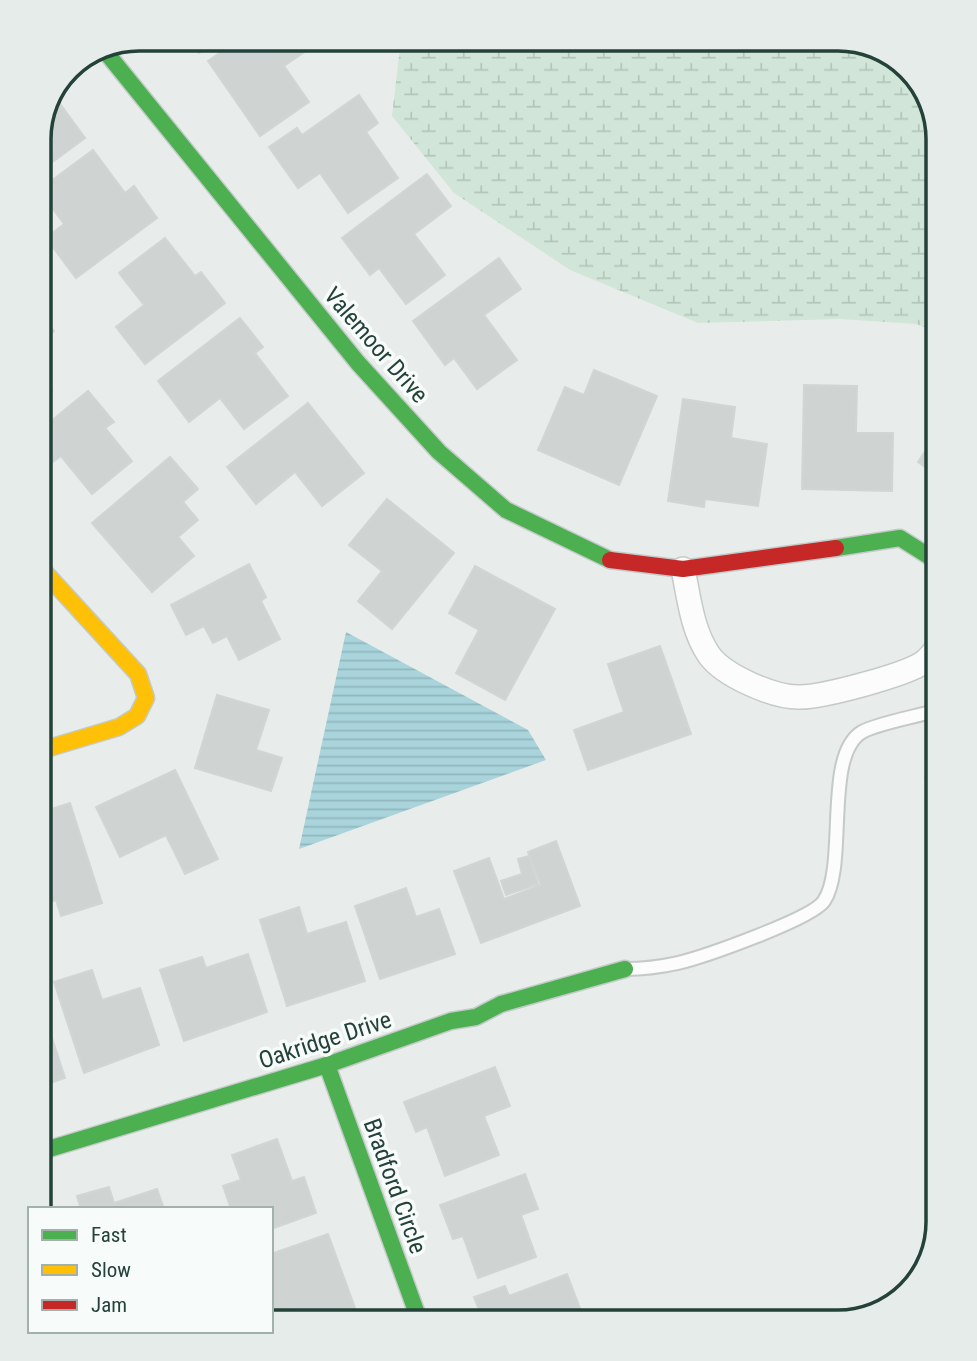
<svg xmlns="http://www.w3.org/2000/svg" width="977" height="1361" font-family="'Roboto Condensed',sans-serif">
  <defs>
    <pattern id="wetland-marsh" width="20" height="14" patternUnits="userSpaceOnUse" patternTransform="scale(1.75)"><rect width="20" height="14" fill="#d1e6d8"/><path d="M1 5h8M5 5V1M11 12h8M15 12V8" fill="none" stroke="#b3c6ba"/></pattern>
    <pattern id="water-rules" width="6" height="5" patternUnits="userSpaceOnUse" patternTransform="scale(1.75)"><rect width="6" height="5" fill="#a9d4db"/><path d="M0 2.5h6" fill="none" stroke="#91b7bd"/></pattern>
  </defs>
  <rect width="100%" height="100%" fill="#e8edeb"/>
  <path fill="url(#wetland-marsh)" d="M 401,39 L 845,39 C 876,48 906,58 924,88 C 948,126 939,280 938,332 L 916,324 L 840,319 L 698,323 L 570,270 L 454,193 L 392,116 Z"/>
  <path fill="url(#water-rules)" d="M 346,632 L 528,730 L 546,760 L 299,849 Z"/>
  <g fill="#cfd4d2" stroke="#d1d6d4" stroke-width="2">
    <path d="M 189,39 L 221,39 L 199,53 Z"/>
    <path d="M 240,39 L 317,39 L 319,42 L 284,66 L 309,102 L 260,136 L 208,61 Z"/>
    <path d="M 359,95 L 378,123 L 366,132 L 398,178 L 348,213 L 320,173 L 298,188 L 269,147 L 297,128 L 302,135 Z"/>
    <path d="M 58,101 L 85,138 L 39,172 L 39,131 L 52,105 Z"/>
    <path d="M 93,150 L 125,193 L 134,186 L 157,218 L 76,278 L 46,238 L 64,224 L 39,190 Z"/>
    <path d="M 427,174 L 451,206 L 414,234 L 445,275 L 406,304 L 379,268 L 370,275 L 342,238 Z"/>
    <path d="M 165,238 L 195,276 L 201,272 L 225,303 L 145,364 L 116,327 L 144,305 L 119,273 Z"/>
    <path d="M 499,258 L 521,289 L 484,315 L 517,360 L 477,389 L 454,358 L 445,365 L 413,321 Z"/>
    <path d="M 39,313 L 54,331 L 39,343 Z"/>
    <path d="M 240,318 L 263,347 L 255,353 L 288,396 L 244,429 L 220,398 L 189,422 L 158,381 Z"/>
    <path d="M 594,370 L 657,396 L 619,485 L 538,450 L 565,387 L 584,395 Z"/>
    <path d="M 39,376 L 52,391 L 39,402 Z"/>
    <path d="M 804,385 L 857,386 L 856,433 L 893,433 L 892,491 L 802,489 Z"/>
    <path d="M 88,391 L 114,422 L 105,428 L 132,461 L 92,494 L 61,456 L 39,472 L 39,431 Z"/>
    <path d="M 683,399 L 735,407 L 731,438 L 767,444 L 758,506 L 705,499 L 704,507 L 668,501 Z"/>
    <path d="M 308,403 L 364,473 L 322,506 L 295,472 L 256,504 L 227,467 Z"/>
    <path d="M 938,432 L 938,476 L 918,462 Z"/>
    <path d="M 170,457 L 198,489 L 183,502 L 198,520 L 178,537 L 194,556 L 152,592 L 92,523 Z"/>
    <path d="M 387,499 L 454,553 L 392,629 L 358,601 L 382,571 L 349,545 Z"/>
    <path d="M 249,564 L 266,597 L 261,601 L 280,639 L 239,660 L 227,636 L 213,643 L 204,626 L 186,635 L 171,605 Z"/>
    <path d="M 475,566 L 555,609 L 505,700 L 456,673 L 479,630 L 449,613 Z"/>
    <path d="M 660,646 L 691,734 L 588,770 L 574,730 L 624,712 L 608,664 Z"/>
    <path d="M 217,695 L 269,710 L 256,750 L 282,758 L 271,791 L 195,768 Z"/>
    <path d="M 175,770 L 218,859 L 185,874 L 166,835 L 120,857 L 96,807 Z"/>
    <path d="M 938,771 L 938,818 L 925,776 Z"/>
    <path d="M 70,803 L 102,903 L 61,916 L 56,900 L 39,905 L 39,813 Z"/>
    <path d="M 556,841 L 580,906 L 481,943 L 454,871 L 489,858 L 504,899 L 541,885 L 528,852 Z"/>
    <path d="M 529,856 L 538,884 L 506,895 L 501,881 L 522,874 L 518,859 Z"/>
    <path d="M 406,888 L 416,917 L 439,909 L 455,954 L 380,979 L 355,906 Z"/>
    <path d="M 299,907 L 307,934 L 346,922 L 365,981 L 287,1006 L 260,920 Z"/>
    <path d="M 248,954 L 267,1012 L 184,1041 L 160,970 L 202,957 L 206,968 Z"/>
    <path d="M 92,970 L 102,1000 L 140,988 L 159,1045 L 84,1073 L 54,982 Z"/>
    <path d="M 39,998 L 65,1078 L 39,1087 Z"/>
    <path d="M 495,1067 L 510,1106 L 484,1116 L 499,1155 L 445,1176 L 427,1127 L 416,1132 L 404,1102 Z"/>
    <path d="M 277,1139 L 292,1181 L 304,1177 L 316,1213 L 271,1229 L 271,1209 L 231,1209 L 223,1186 L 241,1180 L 232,1155 Z"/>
    <path d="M 525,1174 L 538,1209 L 521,1215 L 536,1257 L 478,1278 L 463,1236 L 453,1239 L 440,1205 Z"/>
    <path d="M 109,1187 L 114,1203 L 157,1189 L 164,1209 L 81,1209 L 77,1196 Z"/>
    <path d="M 328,1234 L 355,1308 L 317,1322 L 295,1322 L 289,1308 L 271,1314 L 271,1254 Z"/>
    <path d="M 567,1274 L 584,1319 L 576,1322 L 484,1322 L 474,1297 L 505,1286 L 509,1296 Z"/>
  </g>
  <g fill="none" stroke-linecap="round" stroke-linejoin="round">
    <g stroke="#c5cac8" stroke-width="16">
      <path id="lane" d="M 625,969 C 643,969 660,967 678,963 C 703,957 812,919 824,901 C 848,865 823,755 862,732 C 878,723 919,716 938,710"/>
    </g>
    <g stroke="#c5cac8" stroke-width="26">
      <path id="street" d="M 683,569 C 689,598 692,630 709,655 C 724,676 775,698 800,697 C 823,697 906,675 924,662 C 929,658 934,652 938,647"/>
    </g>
    <g stroke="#c3cbc8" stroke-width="19">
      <g id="fast">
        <path d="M 105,51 L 358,363 L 439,452 L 506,510 L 610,560"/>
        <path d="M 836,548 L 900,538 L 938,562"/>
        <path d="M 327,1065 L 420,1322"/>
        <path d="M 39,1152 L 327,1065 L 451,1021 L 476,1017 L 501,1004 L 625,969"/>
      </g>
    </g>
    <g stroke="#c3cbc8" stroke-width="19">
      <path id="slow" d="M 39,566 L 138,674 L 146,698 L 137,716 L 119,727 L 39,751"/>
    </g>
    <g stroke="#c3cbc8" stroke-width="19">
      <path id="jam" d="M 610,560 L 683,569 L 836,548"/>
    </g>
    <use href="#lane" stroke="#fcfcfc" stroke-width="12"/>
    <use href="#street" stroke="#fcfcfc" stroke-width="23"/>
    <use href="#fast" stroke="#4caf50" stroke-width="16"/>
    <use href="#slow" stroke="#ffc107" stroke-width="16"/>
    <use href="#jam" stroke="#c62828" stroke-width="16"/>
  </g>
  <g text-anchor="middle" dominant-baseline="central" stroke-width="7" stroke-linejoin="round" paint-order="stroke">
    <g font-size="24" fill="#24423a" stroke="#f7fbf9">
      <text transform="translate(376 345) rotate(49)">Valemoor Drive</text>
      <text transform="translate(325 1040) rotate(-18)">Oakridge Drive</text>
      <text transform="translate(395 1186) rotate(70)">Bradford Circle</text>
    </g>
  </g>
  <path d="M0 0H977V1361H0ZM139 51H838A88 88 0 0 1 926 139V1222A88 88 0 0 1 838 1310H139A88 88 0 0 1 51 1222V139A88 88 0 0 1 139 51Z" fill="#e6ecea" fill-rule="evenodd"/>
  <path fill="none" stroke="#24423a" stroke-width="3.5" d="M139 51H838A88 88 0 0 1 926 139V1222A88 88 0 0 1 838 1310H139A88 88 0 0 1 51 1222V139A88 88 0 0 1 139 51Z"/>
  <rect x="28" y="1207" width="245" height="126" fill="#f7fbf9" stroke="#a3b1ad" stroke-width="2"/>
  <rect x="42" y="1230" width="35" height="10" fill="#4caf50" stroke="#a3b1ad" stroke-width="2"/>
  <text x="91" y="1242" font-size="21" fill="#24423a">Fast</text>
  <rect x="42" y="1265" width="35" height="10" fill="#ffc107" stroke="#a3b1ad" stroke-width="2"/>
  <text x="91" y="1277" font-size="21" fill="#24423a">Slow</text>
  <rect x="42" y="1300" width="35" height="10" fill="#c62828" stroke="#a3b1ad" stroke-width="2"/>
  <text x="91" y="1312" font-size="21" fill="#24423a">Jam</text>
</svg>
